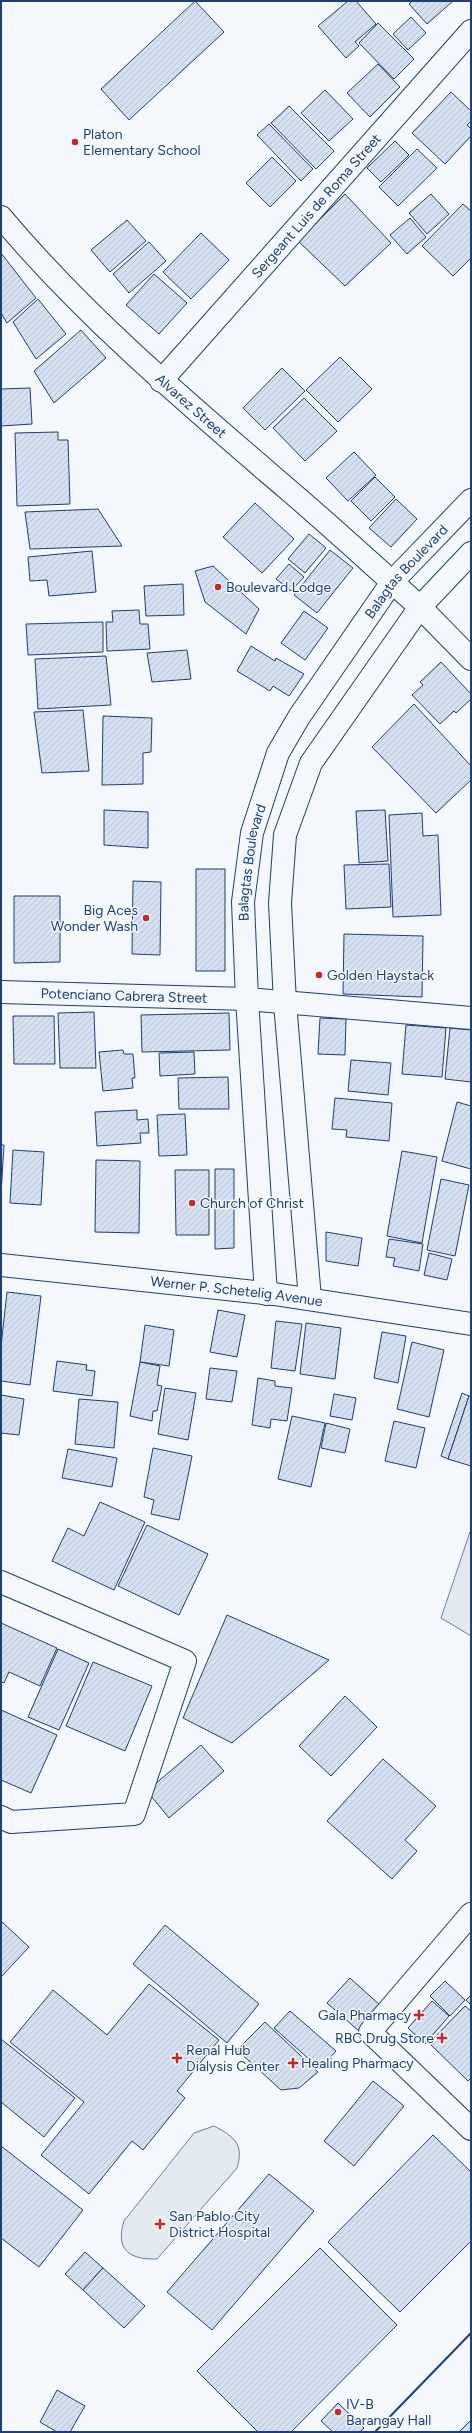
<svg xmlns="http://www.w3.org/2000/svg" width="472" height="2433" font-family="Figtree,sans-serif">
  <defs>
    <pattern id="building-hatch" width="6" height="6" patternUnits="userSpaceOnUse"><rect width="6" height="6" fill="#d5e0f0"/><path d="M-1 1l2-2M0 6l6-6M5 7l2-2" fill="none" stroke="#b6c1d1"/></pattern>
  </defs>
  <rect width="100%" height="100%" fill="#f4f7fb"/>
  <g fill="#e3e9f0" stroke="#687fa3">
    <path d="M 471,1529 L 471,1636 L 441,1618 Z"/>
    <path d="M 214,2126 C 235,2137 244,2144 237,2168 L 157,2259 C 129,2260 115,2249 124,2221 L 194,2133 Z"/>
  </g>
  <g fill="url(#building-hatch)" stroke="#1d3f73">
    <path d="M 195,1 L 224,32 L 129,120 L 101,89 Z"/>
    <path d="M 348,1 L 356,1 L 376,24 L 355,42 L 359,46 L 346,58 L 318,26 Z"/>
    <path d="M 412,1 L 453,1 L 427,24 L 409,4 Z"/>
    <path d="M 411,17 L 426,33 L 408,50 L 393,34 Z"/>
    <path d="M 378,23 L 414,59 L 394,79 L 359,43 Z"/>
    <path d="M 378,64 L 400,87 L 370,117 L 347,93 Z"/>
    <path d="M 325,90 L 353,119 L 329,141 L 301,113 Z"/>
    <path d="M 451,92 L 471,111 L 471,121 L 467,125 L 471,129 L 471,136 L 445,164 L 412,133 Z"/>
    <path d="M 289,106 L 334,151 L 316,169 L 271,123 Z"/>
    <path d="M 269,124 L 313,169 L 301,181 L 257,135 Z"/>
    <path d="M 395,141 L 409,155 L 381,182 L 367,168 Z"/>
    <path d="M 417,149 L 437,168 L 398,206 L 379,187 Z"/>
    <path d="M 272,157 L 296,181 L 270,207 L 246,183 Z"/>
    <path d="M 345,194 L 391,243 L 345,286 L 298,241 Z"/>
    <path d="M 431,194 L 449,214 L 427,234 L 409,213 Z"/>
    <path d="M 463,204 L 471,211 L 471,258 L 453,276 L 422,246 Z"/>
    <path d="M 410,218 L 426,237 L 407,254 L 390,235 Z"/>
    <path d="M 127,220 L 146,241 L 110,272 L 91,250 Z"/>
    <path d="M 201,233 L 229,260 L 191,299 L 163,272 Z"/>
    <path d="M 149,242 L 166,261 L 129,293 L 113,274 Z"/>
    <path d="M 1,253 L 36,298 L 7,323 L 1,313 Z"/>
    <path d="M 154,274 L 187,303 L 159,334 L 126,305 Z"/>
    <path d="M 38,299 L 66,334 L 36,359 L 13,322 Z"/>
    <path d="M 81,330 L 106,358 L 54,403 L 34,371 Z"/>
    <path d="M 340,357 L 372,389 L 338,422 L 306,390 Z"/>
    <path d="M 282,368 L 305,391 L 265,430 L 243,408 Z"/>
    <path d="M 30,388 L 32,424 L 1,426 L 1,389 Z"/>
    <path d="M 304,398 L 337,431 L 305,461 L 273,428 Z"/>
    <path d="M 58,432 L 58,440 L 68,440 L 70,504 L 17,506 L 15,433 Z"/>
    <path d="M 354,452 L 376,475 L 348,501 L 326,478 Z"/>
    <path d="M 375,477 L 395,497 L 371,521 L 351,501 Z"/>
    <path d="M 396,499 L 417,519 L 391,547 L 369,528 Z"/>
    <path d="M 255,503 L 294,539 L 262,573 L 223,537 Z"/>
    <path d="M 98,509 L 122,546 L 30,549 L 25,512 Z"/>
    <path d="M 309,534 L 326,548 L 305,573 L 288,559 Z"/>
    <path d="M 330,550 L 353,568 L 317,613 L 294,595 Z"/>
    <path d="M 92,551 L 96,592 L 49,596 L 47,580 L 30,581 L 28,557 Z"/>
    <path d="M 289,564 L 304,577 L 291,591 L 276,579 Z"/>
    <path d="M 213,566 L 259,609 L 246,634 L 205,602 L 195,571 Z"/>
    <path d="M 183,584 L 184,615 L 146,616 L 144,586 Z"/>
    <path d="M 139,610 L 140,624 L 148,624 L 150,649 L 107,651 L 106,622 L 113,622 L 112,611 Z"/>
    <path d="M 304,611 L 328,628 L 305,660 L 281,643 Z"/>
    <path d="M 103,622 L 103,652 L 28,655 L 26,624 Z"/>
    <path d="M 251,646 L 275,661 L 276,658 L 304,674 L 289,696 L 273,686 L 270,691 L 237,671 Z"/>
    <path d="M 187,650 L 191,679 L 152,682 L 147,653 Z"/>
    <path d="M 106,656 L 111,705 L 38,709 L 35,659 Z"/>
    <path d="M 441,662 L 471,694 L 471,699 L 456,713 L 454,711 L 440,724 L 412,695 L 423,685 L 420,682 Z"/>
    <path d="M 414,704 L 471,766 L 471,780 L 436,813 L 372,747 Z"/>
    <path d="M 83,710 L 89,771 L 42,773 L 34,712 Z"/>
    <path d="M 103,716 L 152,718 L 151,752 L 143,753 L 143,784 L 102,785 Z"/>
    <path d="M 104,810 L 148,812 L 148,848 L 104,845 Z"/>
    <path d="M 385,810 L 388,861 L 359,863 L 356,811 Z"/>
    <path d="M 422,813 L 423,836 L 438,835 L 441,915 L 393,917 L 389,815 Z"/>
    <path d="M 389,864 L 391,907 L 346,909 L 344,865 Z"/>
    <rect x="196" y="869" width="29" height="102"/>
    <path d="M 133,881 L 161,882 L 160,955 L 132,954 Z"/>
    <path d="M 14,896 L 60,896 L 60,962 L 14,963 Z"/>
    <path d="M 344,934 L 423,936 L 422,997 L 343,994 Z"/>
    <path d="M 94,1012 L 96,1068 L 60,1068 L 58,1013 Z"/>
    <path d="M 229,1013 L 230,1050 L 142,1052 L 141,1015 Z"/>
    <path d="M 13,1016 L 54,1016 L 55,1064 L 14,1064 Z"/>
    <path d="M 320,1018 L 346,1019 L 345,1055 L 318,1054 Z"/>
    <path d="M 406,1025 L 446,1028 L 442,1077 L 402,1074 Z"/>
    <path d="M 450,1028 L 471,1030 L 471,1082 L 445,1079 Z"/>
    <path d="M 123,1050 L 124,1054 L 133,1054 L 135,1078 L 132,1078 L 133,1088 L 103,1091 L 99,1052 Z"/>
    <path d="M 194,1052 L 195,1074 L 160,1076 L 159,1053 Z"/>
    <path d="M 351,1060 L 391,1063 L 388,1095 L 348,1091 Z"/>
    <path d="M 228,1077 L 229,1109 L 179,1109 L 178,1078 Z"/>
    <path d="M 335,1098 L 392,1103 L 389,1141 L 346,1137 L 347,1130 L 332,1129 Z"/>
    <path d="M 457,1102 L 471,1106 L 471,1169 L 442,1161 Z"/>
    <path d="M 137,1110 L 137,1120 L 148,1119 L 149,1133 L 140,1133 L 141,1143 L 97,1146 L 95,1112 Z"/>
    <path d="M 185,1114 L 187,1155 L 159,1156 L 157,1115 Z"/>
    <path d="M 1,1145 L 4,1145 L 1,1194 Z"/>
    <path d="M 13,1150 L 44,1152 L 41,1205 L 10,1203 Z"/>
    <path d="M 402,1151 L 437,1157 L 422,1243 L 387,1236 Z"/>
    <path d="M 96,1160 L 140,1161 L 139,1233 L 95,1232 Z"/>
    <path d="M 215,1169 L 234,1169 L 234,1248 L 215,1249 Z"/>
    <path d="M 175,1170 L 209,1170 L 209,1235 L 176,1235 Z"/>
    <path d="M 441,1179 L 469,1185 L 455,1256 L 427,1250 Z"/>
    <path d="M 326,1232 L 362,1238 L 358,1266 L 326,1261 Z"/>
    <path d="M 389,1239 L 423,1244 L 419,1271 L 393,1266 L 395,1258 L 386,1257 Z"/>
    <path d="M 429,1253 L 452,1259 L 447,1280 L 424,1275 Z"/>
    <path d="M 7,1292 L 41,1296 L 30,1385 L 1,1381 L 1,1346 Z"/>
    <path d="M 218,1310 L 245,1315 L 237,1357 L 210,1352 Z"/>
    <path d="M 276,1321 L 302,1324 L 295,1371 L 271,1368 Z"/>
    <path d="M 306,1323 L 341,1328 L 335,1379 L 300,1374 Z"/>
    <path d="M 145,1325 L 174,1330 L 169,1366 L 140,1362 Z"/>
    <path d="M 382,1332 L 406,1336 L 398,1383 L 374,1378 Z"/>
    <path d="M 412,1342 L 444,1350 L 429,1417 L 397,1409 Z"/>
    <path d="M 57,1361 L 87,1365 L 86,1370 L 95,1371 L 92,1396 L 53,1391 Z"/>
    <path d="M 140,1362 L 160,1366 L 157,1385 L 162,1386 L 157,1411 L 153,1411 L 152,1421 L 130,1416 Z"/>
    <path d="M 210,1368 L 237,1371 L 232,1402 L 206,1399 Z"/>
    <path d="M 258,1378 L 275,1381 L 275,1386 L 292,1388 L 287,1421 L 271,1419 L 270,1428 L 252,1425 Z"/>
    <path d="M 165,1388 L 196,1393 L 188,1440 L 158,1434 Z"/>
    <path d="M 462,1393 L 469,1396 L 448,1459 L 441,1456 Z"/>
    <path d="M 334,1394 L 356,1398 L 352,1420 L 330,1416 Z"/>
    <path d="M 1,1395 L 24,1399 L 19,1435 L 1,1433 Z"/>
    <path d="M 469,1396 L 471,1396 L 471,1466 L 448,1459 Z"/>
    <path d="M 79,1399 L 118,1402 L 114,1448 L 75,1444 Z"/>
    <path d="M 292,1416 L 325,1423 L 311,1487 L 278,1479 Z"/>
    <path d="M 394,1421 L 425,1428 L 416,1468 L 385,1461 Z"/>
    <path d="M 326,1423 L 350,1429 L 345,1453 L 321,1448 Z"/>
    <path d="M 153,1448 L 192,1456 L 179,1520 L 151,1514 L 154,1500 L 144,1497 Z"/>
    <path d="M 68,1449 L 117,1458 L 112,1487 L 62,1478 Z"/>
    <path d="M 100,1502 L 145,1522 L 114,1590 L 52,1561 L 68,1528 L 84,1536 Z"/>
    <path d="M 147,1525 L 208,1554 L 179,1615 L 118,1586 Z"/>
    <path d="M 227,1615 L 329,1660 L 232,1743 L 183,1718 Z"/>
    <path d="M 1,1623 L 57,1648 L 40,1686 L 9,1672 L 4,1683 L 1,1682 Z"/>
    <path d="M 58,1649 L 89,1663 L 59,1730 L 28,1717 Z"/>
    <path d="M 93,1662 L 152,1686 L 125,1751 L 66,1726 Z"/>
    <path d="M 345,1696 L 377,1727 L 331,1776 L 299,1746 Z"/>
    <path d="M 1,1710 L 57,1735 L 31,1793 L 1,1780 Z"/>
    <path d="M 201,1745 L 224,1771 L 169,1818 L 147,1791 Z"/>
    <path d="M 383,1759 L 436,1806 L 405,1840 L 417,1851 L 392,1879 L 327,1821 Z"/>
    <path d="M 1,1921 L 29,1947 L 1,1977 Z"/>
    <path d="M 165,1925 L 259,2004 L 227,2043 L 133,1964 Z"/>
    <path d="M 350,1978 L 381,2006 L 359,2031 L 327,2003 Z"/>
    <path d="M 445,1981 L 465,2000 L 450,2016 L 430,1996 Z"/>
    <path d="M 149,1984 L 219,2040 L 177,2091 L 185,2098 L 143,2150 L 132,2141 L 89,2194 L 41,2155 L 84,2102 L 10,2042 L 53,1990 L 107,2035 Z"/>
    <path d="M 471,1995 L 471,2005 L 466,2000 Z"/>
    <path d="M 432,2001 L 449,2016 L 425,2044 L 408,2028 Z"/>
    <path d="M 465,2006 L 471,2011 L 471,2078 L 468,2081 L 429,2043 Z"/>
    <path d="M 290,2011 L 336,2051 L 320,2069 L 274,2028 Z"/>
    <path d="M 265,2022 L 318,2072 L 299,2088 L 281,2090 L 237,2050 Z"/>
    <path d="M 1,2039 L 75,2098 L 44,2137 L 1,2102 Z"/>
    <path d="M 373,2081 L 404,2106 L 354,2166 L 324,2141 Z"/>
    <path d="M 433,2135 L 471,2172 L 471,2241 L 400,2312 L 328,2242 Z"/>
    <path d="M 1,2146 L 83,2210 L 39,2267 L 1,2238 Z"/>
    <path d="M 269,2174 L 314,2211 L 212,2330 L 167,2292 Z"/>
    <path d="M 320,2248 L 397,2325 L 291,2432 L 258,2432 L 197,2371 Z"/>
    <path d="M 85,2252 L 103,2268 L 83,2290 L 65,2274 Z"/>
    <path d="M 103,2268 L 145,2306 L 124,2328 L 83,2290 Z"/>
    <path d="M 57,2390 L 85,2406 L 70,2432 L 57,2432 L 40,2422 Z"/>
    <path d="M 338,2403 L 364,2428 L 360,2432 L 333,2432 L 321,2421 Z"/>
    <path d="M 471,2420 L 471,2432 L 459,2432 Z"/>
  </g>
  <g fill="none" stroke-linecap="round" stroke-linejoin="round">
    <g stroke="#1d3f73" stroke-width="24">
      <g id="minor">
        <path id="s1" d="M 161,381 L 471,31"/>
        <path d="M 420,607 L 471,659"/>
        <path id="s2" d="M 1,992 L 247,999 L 471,1018"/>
        <path d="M 1,1582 L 185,1661 L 134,1814 L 11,1822 L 1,1817"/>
        <path d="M 471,1914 L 370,2032 L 471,2129"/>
      </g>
    </g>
    <g stroke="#1d3f73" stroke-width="24">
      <g id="tertiary">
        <path id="s3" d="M 1,217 C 85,317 186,402 285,487 C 331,526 375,567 420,607"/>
      </g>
    </g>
    <g stroke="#1d3f73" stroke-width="24">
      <g id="secondary">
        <path id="s4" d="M 1,1265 L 274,1294 L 471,1324"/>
        <path id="s5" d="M 266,1294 L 247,999 L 243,902 L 252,833 L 278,753 L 299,717 L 392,582 L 471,500"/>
        <path d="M 310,1299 L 285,1003 L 280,903 L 285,835 L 311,763 L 420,607 L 471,553"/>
      </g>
    </g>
    <use href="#minor" stroke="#f4f7fb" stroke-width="22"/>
    <use href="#tertiary" stroke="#f4f7fb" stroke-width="22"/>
    <use href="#secondary" stroke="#f4f7fb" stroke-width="22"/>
    <path stroke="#1d3f73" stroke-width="2" d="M 375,2432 L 471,2333"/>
  </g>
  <g fill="#c62828" stroke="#f4f7fb" stroke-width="1.5">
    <circle cx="75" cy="142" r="4"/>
    <circle cx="218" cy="587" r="4"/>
    <circle cx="146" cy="918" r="4"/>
    <circle cx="319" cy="975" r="4"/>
    <circle cx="192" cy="1203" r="4"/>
    <path d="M417 2009h4v4h4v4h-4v4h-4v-4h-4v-4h4z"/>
    <path d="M440 2032h4v4h4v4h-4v4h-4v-4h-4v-4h4z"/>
    <path d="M175 2052h4v4h4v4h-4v4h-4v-4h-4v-4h4z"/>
    <path d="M291 2057h4v4h4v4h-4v4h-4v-4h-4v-4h4z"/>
    <path d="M158 2218h4v4h4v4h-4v4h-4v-4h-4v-4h4z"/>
    <circle cx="338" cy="2412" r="4"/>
  </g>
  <g text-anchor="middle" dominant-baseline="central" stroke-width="3" stroke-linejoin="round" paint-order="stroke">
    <g font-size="14" fill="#1d3f73" stroke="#f4f7fb" text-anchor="start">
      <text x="83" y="134">Platon<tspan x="83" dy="16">Elementary School</tspan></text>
      <text x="226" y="587">Boulevard Lodge</text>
      <text x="138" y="910" text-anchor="end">Big Aces<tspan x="138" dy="16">Wonder Wash</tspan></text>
      <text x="327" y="975">Golden Haystack</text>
      <text x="200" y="1203">Church of Christ</text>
      <text x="411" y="2015" text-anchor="end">Gala Pharmacy</text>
      <text x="434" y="2038" text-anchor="end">RBC Drug Store</text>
      <text x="186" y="2050">Renal Hub<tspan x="186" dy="16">Dialysis Center</tspan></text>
      <text x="301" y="2063">Healing Pharmacy</text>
      <text x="169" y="2216">San Pablo City<tspan x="169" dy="16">District Hospital</tspan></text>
      <text x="346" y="2404">IV-B<tspan x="346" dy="16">Barangay Hall</tspan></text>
    </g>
    <g font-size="14" fill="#1d3f73" stroke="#f4f7fb">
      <text stroke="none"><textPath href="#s1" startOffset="234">Sergeant Luis de Roma Street</textPath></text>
      <text stroke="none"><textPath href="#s3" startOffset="268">Alvarez Street</textPath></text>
      <text stroke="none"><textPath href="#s5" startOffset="769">Balagtas Boulevard</textPath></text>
      <text stroke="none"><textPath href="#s5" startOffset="433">Balagtas Boulevard</textPath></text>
      <text stroke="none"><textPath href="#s2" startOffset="123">Potenciano Cabrera Street</textPath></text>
      <text stroke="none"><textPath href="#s4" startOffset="237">Werner P. Schetelig Avenue</textPath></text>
    </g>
  </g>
  <rect width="472" height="2433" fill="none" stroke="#1d3f73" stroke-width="4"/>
</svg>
